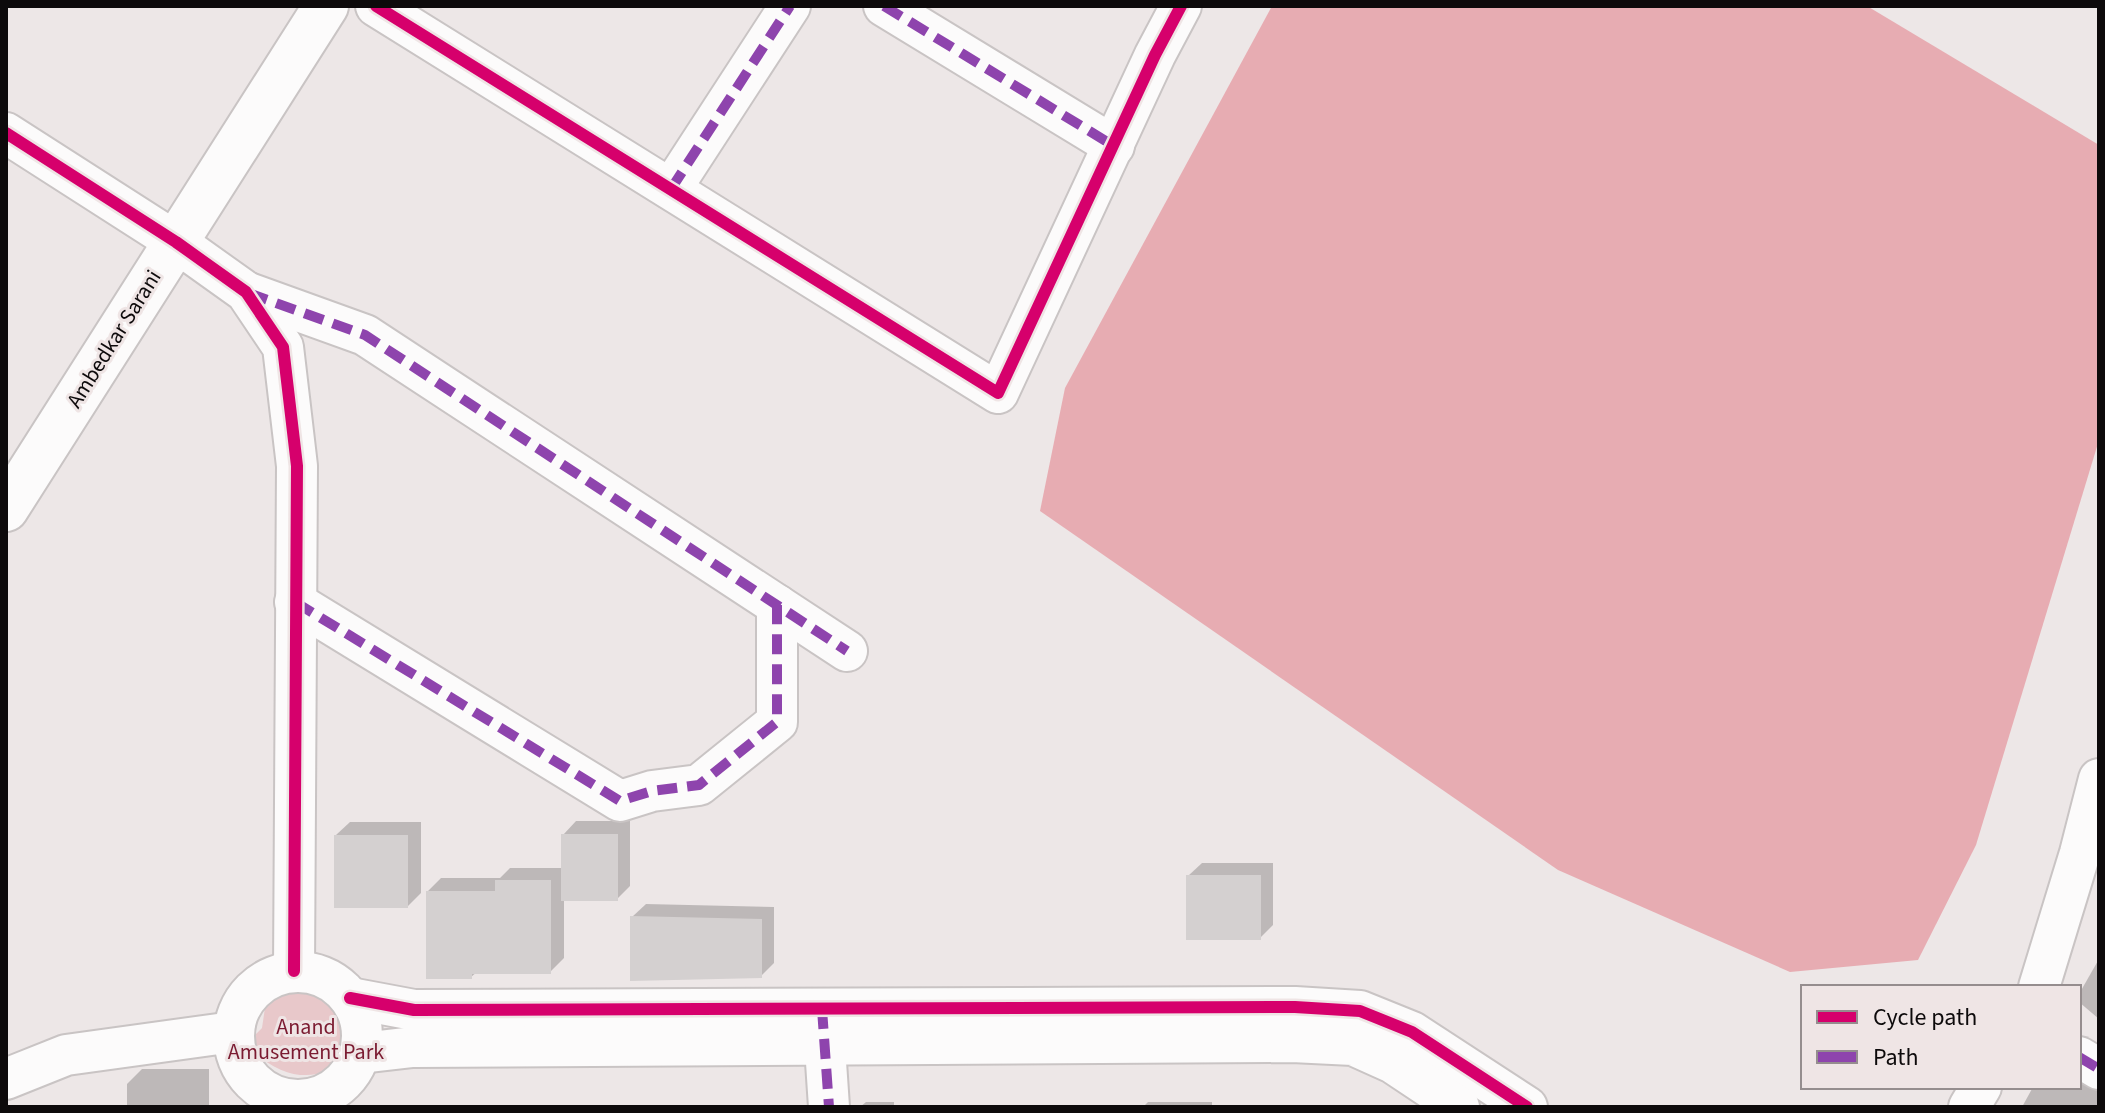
<svg xmlns="http://www.w3.org/2000/svg" width="2105" height="1113" font-family="'Source Sans 3',sans-serif">
  <rect width="100%" height="100%" fill="#ede7e7"/>
  <path fill="#e8c8ca" d="M 309,990 C 316,992 327,994 332,998 C 389,1045 315,1113 251,1049 L 255,1035 L 262,1028 L 266,1001 L 285,992 Z"/>
  <path fill="#e7acb2" d="M 1272,6 L 1867,6 L 2099,145 L 2099,440 L 1976,845 L 1918,960 L 1790,972 L 1558,870 L 1040,511 L 1065,388 Z"/>
  <g fill="#0003">
    <path d="M 576,821 L 630,821 L 630,886 L 617,899 L 564,899 L 564,958 L 550,972 L 477,972 L 471,977 L 428,891 L 441,878 L 500,878 L 510,868 L 563,868 L 563,835 Z"/>
    <path d="M 350,822 L 421,822 L 421,893 L 408,906 L 336,835 Z"/>
    <path d="M 1202,863 L 1273,863 L 1273,925 L 1260,938 L 1188,876 Z"/>
    <path d="M 646,904 L 774,907 L 774,963 L 761,976 L 632,917 Z"/>
    <path d="M 2099,959 L 2099,1019 L 2079,1002 L 2079,994 Z"/>
    <path d="M 2079,1060 L 2099,1073 L 2099,1107 L 2022,1107 L 2033,1087 L 2079,1087 Z"/>
    <path d="M 142,1069 L 209,1069 L 209,1107 L 127,1107 L 127,1084 Z"/>
    <path d="M 866,1102 L 894,1102 L 894,1107 L 860,1107 Z"/>
    <path d="M 1148,1102 L 1212,1102 L 1212,1107 L 1143,1107 Z"/>
  </g>
  <g fill="#d4d0d0">
    <rect x="561" y="834" width="57" height="67"/>
    <rect x="334" y="835" width="74" height="73"/>
    <rect x="1186" y="875" width="75" height="65"/>
    <path d="M 495,880 L 551,880 L 551,974 L 472,974 L 472,979 L 426,979 L 426,891 L 495,891 Z"/>
    <path d="M 630,916 L 762,919 L 762,978 L 630,981 Z"/>
  </g>
  <g fill="none" stroke-linecap="round" stroke-linejoin="round">
    <g stroke="#c9c4c4" stroke-width="44">
      <g id="minor">
        <path d="M 376,6 L 998,393 L 1155,55 L 1181,6"/>
        <path d="M 884,6 L 1114,146"/>
        <path d="M 6,133 L 176,242 L 246,292 L 283,347 L 297,466 L 294,971"/>
        <path d="M 671,189 L 790,6"/>
        <path d="M 246,292 L 365,335 L 847,651"/>
        <path d="M 295,602 L 620,801 L 652,791 L 699,785 L 777,722 L 777,605"/>
        <circle cx="298" cy="1036" r="64"/>
        <path d="M 2039,987 L 2080,853 L 2099,779"/>
        <path d="M 350,998 L 414,1010 L 1295,1007 L 1360,1011 L 1412,1032 L 1527,1107"/>
        <path d="M 823,1017 L 829,1107"/>
        <path d="M 361,1053 L 413,1047 L 1292,1042 L 1353,1045 L 1393,1063 L 1459,1107"/>
        <path d="M 2079,1057 L 2099,1069"/>
        <path d="M 6,1079 L 66,1055 L 233,1032"/>
        <path d="M 1969,1107 L 1981,1087"/>
      </g>
    </g>
    <g stroke="#c9c4c4" stroke-width="48">
      <path id="tertiary" d="M 6,509 L 326,6"/>
    </g>
    <use href="#minor" stroke="#fcfbfb" stroke-width="40"/>
    <use href="#tertiary" stroke="#fcfbfb" stroke-width="44"/>
    <g stroke="#8e44ad" stroke-width="10" stroke-dasharray="20 10" stroke-linecap="butt">
      <path d="M 884,6 L 1114,146"/>
      <path d="M 671,189 L 790,6"/>
      <path d="M 248,293 L 365,335 L 847,651"/>
      <path d="M 295,602 L 620,801 L 652,791 L 699,785 L 777,722 L 777,605"/>
      <path d="M 822,1009 L 829,1107"/>
      <path d="M 2079,1057 L 2099,1069"/>
    </g>
    <g stroke="#efe5e5" stroke-width="17">
      <g id="cycleway">
        <path d="M 376,6 L 998,393 L 1155,55 L 1181,6"/>
        <path d="M 6,133 L 176,242 L 246,292 L 283,347 L 297,466 L 294,971"/>
        <path d="M 350,998 L 414,1010 L 1295,1007 L 1360,1011 L 1412,1032 L 1527,1107"/>
      </g>
    </g>
    <use href="#cycleway" stroke="#d6006c" stroke-width="12"/>
  </g>
  <g text-anchor="middle" dominant-baseline="central" stroke-width="6" stroke-linejoin="round" paint-order="stroke">
    <g font-size="22" fill="#0d0a0b" stroke="#efe5e5">
      <text transform="translate(114 339) rotate(-58)">Ambedkar Sarani</text>
    </g>
    <g font-size="22" fill="#7b1b31" stroke="#efe5e5">
      <text x="306" y="1027">Anand<tspan x="306" dy="25">Amusement Park</tspan></text>
    </g>
  </g>
  <rect width="2105" height="1113" fill="none" stroke="#0d0a0b" stroke-width="16"/>
  <rect x="1801" y="985" width="280" height="104" fill="#efe5e5" stroke="#958d8e" stroke-width="2"/>
  <rect x="1817" y="1011" width="40" height="12" fill="#d6006c" stroke="#958d8e" stroke-width="2"/>
  <text x="1873" y="1025" font-size="24" fill="#0d0a0b">Cycle path</text>
  <rect x="1817" y="1051" width="40" height="12" fill="#8e44ad" stroke="#958d8e" stroke-width="2"/>
  <text x="1873" y="1065" font-size="24" fill="#0d0a0b">Path</text>
</svg>
